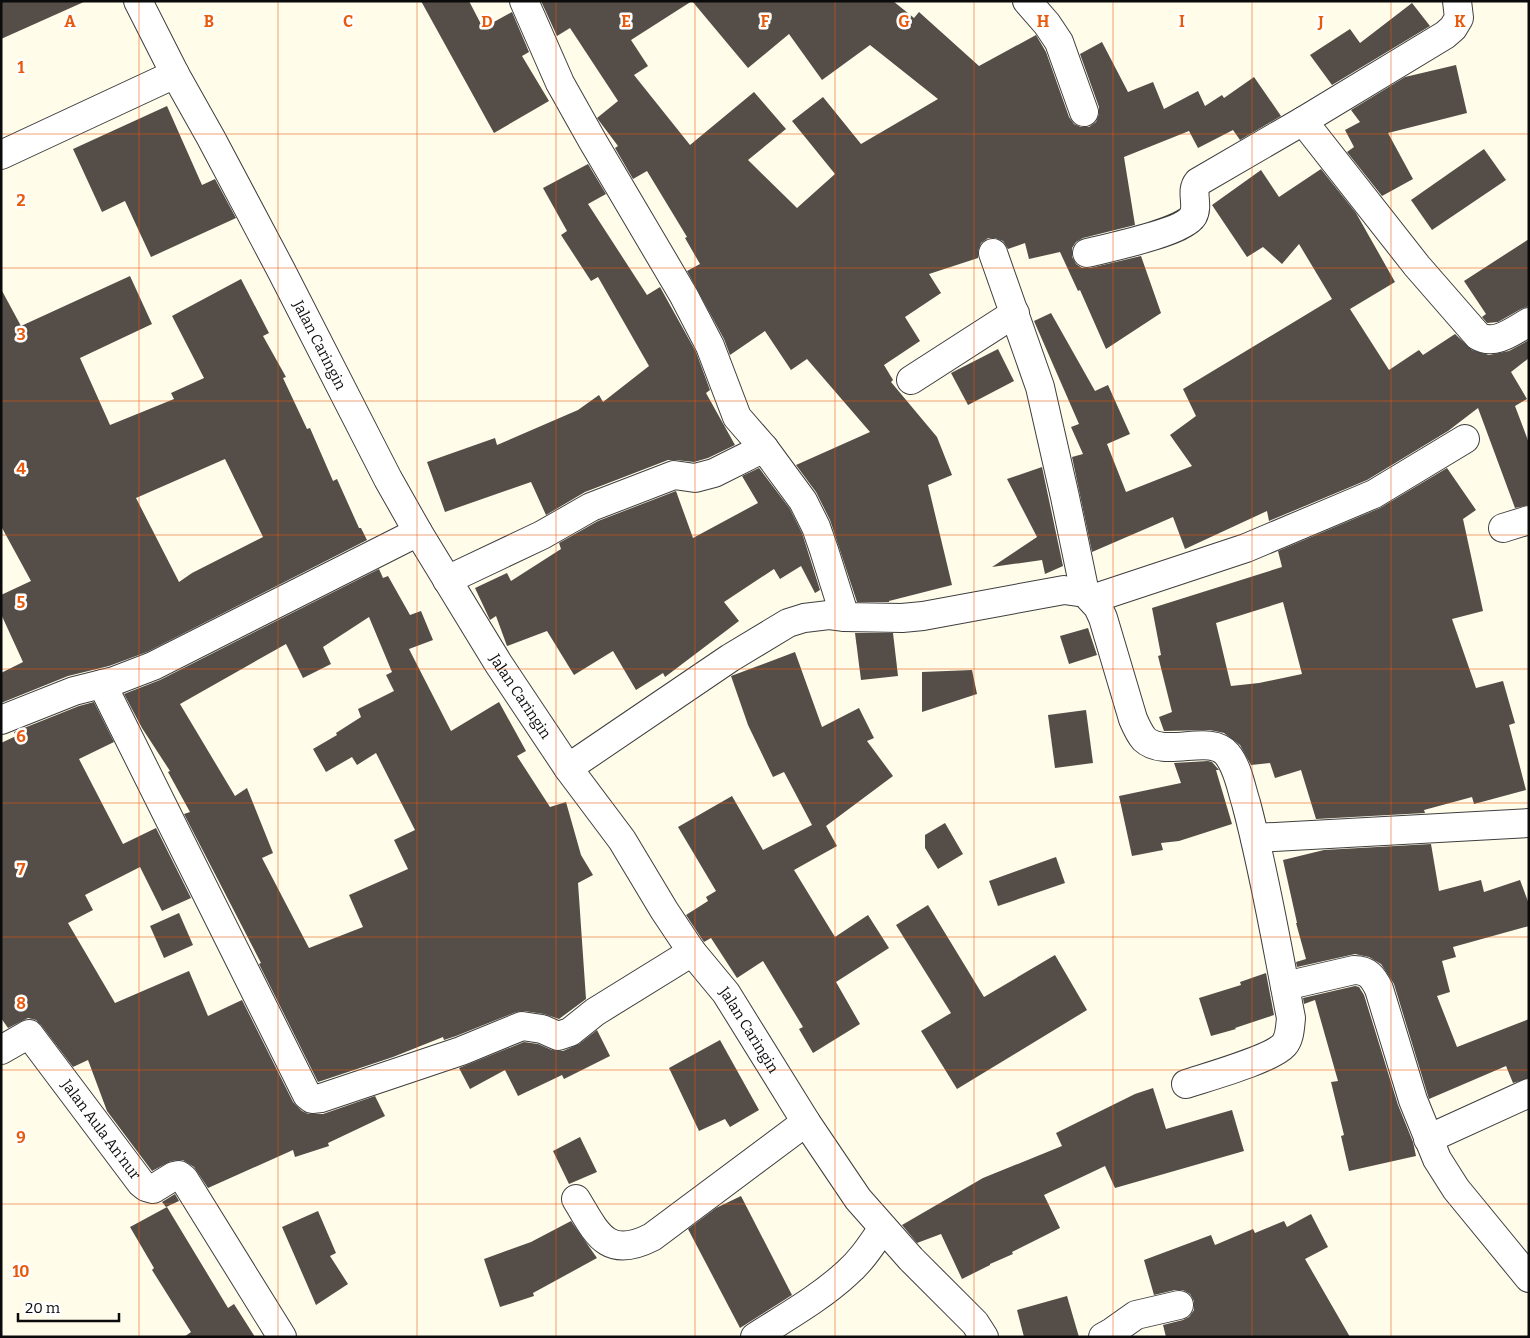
<svg xmlns="http://www.w3.org/2000/svg" width="1530" height="1338" font-family="Bitter,serif">
  <rect width="100%" height="100%" fill="#fffcea"/>
  <g fill="#554d47" fill-rule="evenodd">
    <path d="M 1,1 L 86,1 L 1,39 Z"/>
    <path d="M 421,1 L 469,1 L 483,28 L 512,12 L 529,52 L 522,56 L 549,101 L 494,133 Z"/>
    <path d="M 541,1 L 692,1 L 631,40 L 648,66 L 634,75 L 690,145 L 754,92 L 786,129 L 748,160 L 797,208 L 835,174 L 792,121 L 823,97 L 861,144 L 938,99 L 870,45 L 822,80 L 789,34 L 748,68 L 692,1 L 893,1 L 914,18 L 919,12 L 979,66 L 1036,35 L 1046,52 L 1069,117 L 1074,124 L 1081,127 L 1089,127 L 1096,122 L 1099,114 L 1099,107 L 1080,54 L 1102,42 L 1128,92 L 1153,82 L 1164,109 L 1198,91 L 1205,106 L 1222,95 L 1224,98 L 1254,77 L 1281,116 L 1240,140 L 1233,130 L 1198,148 L 1189,131 L 1124,157 L 1135,225 L 1083,238 L 1076,242 L 1072,248 L 1072,257 L 1076,264 L 1082,268 L 1090,268 L 1141,256 L 1161,313 L 1106,349 L 1080,290 L 1078,291 L 1060,252 L 1029,259 L 1025,243 L 1008,249 L 1003,241 L 995,238 L 988,238 L 981,243 L 978,251 L 978,258 L 929,274 L 941,293 L 905,317 L 920,341 L 884,365 L 893,380 L 891,382 L 937,437 L 952,475 L 928,485 L 952,585 L 889,601 L 889,602 L 857,602 L 830,520 L 816,492 L 796,465 L 870,432 L 807,359 L 791,370 L 765,331 L 730,355 L 724,339 L 687,271 L 700,264 L 685,238 L 687,237 L 647,171 L 633,179 L 615,148 L 618,146 L 597,118 L 618,101 L 570,28 L 557,36 Z"/>
    <path d="M 1412,3 L 1430,26 L 1332,85 L 1310,55 L 1350,29 L 1360,43 Z"/>
    <path d="M 1456,65 L 1467,113 L 1388,133 L 1413,179 L 1382,196 L 1347,152 L 1354,147 L 1345,130 L 1360,122 L 1351,110 L 1405,77 Z"/>
    <path d="M 167,106 L 202,185 L 215,179 L 236,218 L 151,257 L 125,201 L 102,212 L 73,149 Z"/>
    <path d="M 1484,149 L 1506,180 L 1432,230 L 1411,200 Z"/>
    <path d="M 588,164 L 606,194 L 588,204 L 647,295 L 660,287 L 696,352 L 710,390 L 706,393 L 735,445 L 708,458 L 694,462 L 676,460 L 668,460 L 585,492 L 546,515 L 531,482 L 445,512 L 427,462 L 495,438 L 497,445 L 578,410 L 599,395 L 603,402 L 649,366 L 598,277 L 591,281 L 561,235 L 567,231 L 543,188 Z"/>
    <path d="M 1321,169 L 1356,213 L 1395,282 L 1350,309 L 1389,370 L 1419,350 L 1423,355 L 1455,334 L 1472,350 L 1489,355 L 1509,351 L 1529,340 L 1529,358 L 1511,372 L 1527,399 L 1515,406 L 1529,443 L 1529,505 L 1515,508 L 1478,408 L 1448,431 L 1367,480 L 1269,521 L 1267,511 L 1185,549 L 1173,517 L 1092,552 L 1072,457 L 1083,454 L 1071,427 L 1079,424 L 1034,321 L 1051,313 L 1095,391 L 1108,385 L 1130,434 L 1107,444 L 1126,492 L 1192,466 L 1170,435 L 1196,416 L 1183,389 L 1332,299 L 1299,244 L 1282,264 L 1263,247 L 1247,257 L 1212,205 L 1261,170 L 1279,197 Z"/>
    <path d="M 1529,239 L 1529,306 L 1521,309 L 1498,322 L 1487,323 L 1482,317 L 1486,314 L 1464,281 Z"/>
    <path d="M 130,276 L 152,324 L 80,358 L 110,425 L 174,399 L 171,393 L 204,378 L 172,316 L 241,279 L 269,333 L 263,336 L 286,377 L 283,378 L 307,429 L 310,428 L 333,481 L 337,479 L 359,528 L 361,528 L 367,540 L 147,652 L 109,666 L 68,676 L 1,703 L 1,673 L 23,662 L 1,614 L 1,595 L 31,581 L 1,526 L 1,289 L 21,326 ZM 225,459 L 263,537 L 192,573 L 179,582 L 136,498 Z"/>
    <path d="M 998,349 L 1014,381 L 968,405 L 951,373 Z"/>
    <path d="M 1042,467 L 1063,566 L 1045,574 L 1042,560 L 992,567 L 1037,537 L 1007,479 Z"/>
    <path d="M 759,468 L 790,509 L 802,533 L 820,590 L 815,593 L 801,566 L 780,579 L 774,569 L 724,602 L 739,621 L 665,677 L 663,673 L 636,690 L 613,651 L 574,675 L 547,631 L 507,646 L 496,616 L 490,620 L 475,588 L 507,573 L 511,581 L 561,549 L 559,543 L 598,521 L 676,491 L 693,538 L 758,503 L 742,476 Z"/>
    <path d="M 1447,468 L 1476,510 L 1463,519 L 1483,611 L 1452,619 L 1476,688 L 1503,681 L 1515,723 L 1509,725 L 1526,790 L 1474,804 L 1472,797 L 1424,810 L 1425,813 L 1316,819 L 1301,770 L 1275,778 L 1270,763 L 1251,765 L 1240,745 L 1224,733 L 1210,730 L 1164,731 L 1159,717 L 1172,712 L 1158,656 L 1161,655 L 1152,608 L 1282,567 L 1278,551 L 1380,508 ZM 1283,602 L 1302,674 L 1259,683 L 1231,686 L 1216,623 Z"/>
    <path d="M 379,569 L 383,578 L 388,576 L 410,615 L 421,611 L 433,640 L 409,649 L 451,731 L 499,702 L 526,751 L 517,756 L 550,807 L 566,802 L 581,855 L 593,875 L 578,883 L 586,999 L 559,1019 L 544,1014 L 524,1011 L 516,1012 L 456,1036 L 444,1040 L 443,1037 L 393,1057 L 318,1082 L 259,964 L 261,963 L 184,814 L 190,812 L 168,772 L 170,771 L 142,728 L 124,694 L 160,680 ZM 369,617 L 392,672 L 386,675 L 394,691 L 358,709 L 361,717 L 336,733 L 337,735 L 313,749 L 326,772 L 352,757 L 357,765 L 376,753 L 415,830 L 394,840 L 408,869 L 349,895 L 363,927 L 309,948 L 262,858 L 273,853 L 247,788 L 235,796 L 180,704 L 286,644 L 303,678 L 331,664 L 323,647 Z"/>
    <path d="M 1088,628 L 1097,655 L 1069,664 L 1060,636 Z"/>
    <path d="M 855,633 L 893,633 L 898,676 L 861,680 Z"/>
    <path d="M 795,652 L 822,727 L 859,708 L 874,738 L 867,741 L 893,776 L 826,826 L 837,846 L 794,870 L 835,937 L 868,915 L 889,948 L 836,982 L 860,1024 L 813,1053 L 799,1029 L 803,1027 L 763,961 L 737,978 L 711,938 L 704,942 L 686,915 L 708,901 L 706,897 L 716,891 L 678,827 L 732,796 L 763,850 L 812,825 L 784,772 L 773,777 L 748,725 L 731,676 Z"/>
    <path d="M 972,670 L 977,694 L 922,712 L 922,672 Z"/>
    <path d="M 94,702 L 114,742 L 79,759 L 123,844 L 156,828 L 191,898 L 162,911 L 140,867 L 85,895 L 93,910 L 68,923 L 115,1003 L 189,971 L 208,1016 L 242,1000 L 293,1102 L 302,1111 L 308,1114 L 323,1114 L 375,1096 L 385,1116 L 328,1143 L 329,1146 L 295,1157 L 293,1150 L 208,1188 L 194,1167 L 183,1160 L 171,1161 L 152,1171 L 107,1111 L 88,1060 L 73,1067 L 41,1025 L 36,1020 L 28,1018 L 8,1028 L 1,1018 L 1,743 L 16,736 L 14,732 L 79,706 Z"/>
    <path d="M 1086,710 L 1093,763 L 1055,768 L 1048,715 Z"/>
    <path d="M 1208,761 L 1212,762 L 1219,770 L 1216,770 L 1232,824 L 1179,841 L 1161,843 L 1163,850 L 1132,856 L 1119,796 L 1181,783 L 1174,763 Z"/>
    <path d="M 945,823 L 963,854 L 938,869 L 925,848 L 925,835 Z"/>
    <path d="M 1431,844 L 1439,891 L 1481,880 L 1484,892 L 1520,880 L 1529,904 L 1529,926 L 1453,947 L 1456,957 L 1442,961 L 1450,992 L 1437,996 L 1457,1047 L 1529,1019 L 1529,1078 L 1513,1083 L 1506,1066 L 1429,1099 L 1394,984 L 1381,964 L 1369,957 L 1355,954 L 1297,967 L 1296,962 L 1306,959 L 1296,923 L 1297,923 L 1283,860 L 1324,850 Z"/>
    <path d="M 1056,857 L 1065,883 L 998,906 L 989,881 Z"/>
    <path d="M 928,905 L 984,997 L 1055,955 L 1087,1010 L 957,1089 L 921,1031 L 951,1013 L 896,925 Z"/>
    <path d="M 179,913 L 193,945 L 164,958 L 150,926 Z"/>
    <path d="M 1266,973 L 1274,1015 L 1235,1028 L 1236,1029 L 1211,1036 L 1199,998 L 1241,985 L 1240,982 Z"/>
    <path d="M 1355,986 L 1359,987 L 1364,995 L 1398,1105 L 1413,1142 L 1416,1156 L 1349,1171 L 1341,1136 L 1344,1135 L 1331,1082 L 1338,1081 L 1315,1000 L 1304,1004 L 1303,998 Z"/>
    <path d="M 597,1030 L 610,1056 L 564,1079 L 562,1075 L 518,1096 L 505,1070 L 470,1089 L 459,1068 L 524,1042 L 538,1044 L 552,1050 L 563,1051 L 579,1044 Z"/>
    <path d="M 720,1040 L 759,1110 L 730,1127 L 725,1119 L 699,1131 L 669,1068 Z"/>
    <path d="M 1153,1088 L 1166,1129 L 1232,1110 L 1244,1151 L 1115,1188 L 1105,1166 L 1044,1195 L 1060,1228 L 1012,1252 L 1013,1254 L 990,1264 L 990,1265 L 962,1279 L 941,1234 L 917,1243 L 902,1225 L 983,1178 L 1062,1146 L 1056,1133 L 1135,1094 Z"/>
    <path d="M 580,1137 L 597,1172 L 569,1184 L 553,1151 Z"/>
    <path d="M 175,1194 L 179,1201 L 166,1207 L 162,1202 Z"/>
    <path d="M 741,1196 L 792,1295 L 740,1328 L 688,1229 L 716,1208 Z"/>
    <path d="M 167,1207 L 228,1308 L 234,1304 L 255,1337 L 184,1337 L 191,1332 L 152,1270 L 154,1268 L 130,1227 Z"/>
    <path d="M 318,1211 L 336,1253 L 330,1256 L 348,1284 L 316,1305 L 282,1227 Z"/>
    <path d="M 1311,1214 L 1328,1247 L 1305,1259 L 1350,1337 L 1166,1337 L 1163,1325 L 1183,1320 L 1189,1317 L 1194,1310 L 1194,1301 L 1190,1294 L 1183,1290 L 1175,1290 L 1154,1295 L 1144,1260 L 1211,1235 L 1215,1245 L 1253,1229 L 1255,1233 L 1284,1221 L 1287,1227 Z"/>
    <path d="M 571,1221 L 597,1258 L 533,1293 L 534,1296 L 500,1307 L 484,1259 L 531,1242 Z"/>
    <path d="M 1067,1296 L 1079,1337 L 1024,1337 L 1017,1310 Z"/>
  </g>
  <g fill="none" stroke-linecap="round" stroke-linejoin="round">
    <g stroke="#3e3e3e" stroke-width="30">
      <g id="minor">
        <path id="s1" d="M 138,1 L 175,74 L 211,138 L 281,270 L 388,479 L 418,532 L 498,663 L 568,768 L 622,840 L 664,910 L 692,952 L 726,993 L 806,1122 L 858,1199 L 911,1259 L 975,1323 L 984,1337"/>
        <path d="M 524,1 L 560,83 L 592,140 L 684,296 L 710,346 L 737,417 L 764,448 L 803,501 L 816,527 L 824,550 L 845,617"/>
        <path d="M 1027,1 L 1047,24 L 1059,42 L 1084,112"/>
        <path d="M 1303,121 L 1417,266 L 1478,336 C 1495,346 1513,331 1529,322"/>
        <path d="M 1,155 L 175,74"/>
        <path d="M 993,253 L 1040,387 L 1065,497 L 1085,593"/>
        <path d="M 1087,253 C 1107,248 1184,232 1193,216 C 1199,205 1190,191 1198,182 L 1303,121 L 1445,35 L 1453,28 L 1459,18 L 1457,1"/>
        <path d="M 911,380 L 1015,313"/>
        <path d="M 1503,528 L 1529,520"/>
        <path d="M 447,580 L 542,535 L 591,507 L 674,475 L 695,478 L 714,473 L 764,448"/>
        <path d="M 1092,599 L 1246,548 L 1374,494 L 1465,439"/>
        <path d="M 102,684 L 307,1095 L 312,1099 L 321,1098 L 461,1051 L 522,1026 L 542,1029 L 558,1036 L 570,1032 L 595,1012 L 692,952"/>
        <path d="M 1,720 L 74,691 L 114,681 L 153,666 L 418,532"/>
        <path d="M 568,768 L 730,658 L 788,623 L 804,618 L 829,615 L 845,617 L 902,618 L 923,616 L 1064,590 L 1085,593 L 1098,607 L 1103,618 L 1133,719 C 1136,726 1139,733 1144,739 C 1165,759 1210,733 1227,754 C 1238,767 1241,788 1246,803 C 1265,874 1277,947 1291,1018 C 1290,1027 1290,1038 1284,1045 C 1272,1059 1207,1077 1186,1084"/>
        <path d="M 1255,838 L 1529,823"/>
        <path d="M 1285,986 L 1354,970 C 1368,970 1373,977 1379,989 L 1413,1100 L 1437,1159 L 1456,1189 L 1529,1278"/>
        <path id="s2" d="M 1,1050 L 29,1034 L 141,1183 L 146,1187 L 153,1189 L 174,1176 L 179,1175 L 184,1179 L 282,1337"/>
        <path d="M 1428,1139 L 1529,1093"/>
        <path d="M 576,1199 C 597,1234 607,1260 652,1237 L 806,1122"/>
        <path d="M 755,1337 C 786,1317 820,1298 847,1273 C 862,1260 872,1244 883,1228"/>
        <path d="M 1103,1337 L 1112,1332 L 1136,1315 L 1179,1305"/>
      </g>
    </g>
    <use href="#minor" stroke="#fff" stroke-width="28"/>
  </g>
  <path fill="none" stroke="#e8590c" stroke-width="1" stroke-opacity="0.55" d="M 139,1 L 139,1337M 278,1 L 278,1337M 417,1 L 417,1337M 556,1 L 556,1337M 695,1 L 695,1337M 835,1 L 835,1337M 974,1 L 974,1337M 1113,1 L 1113,1337M 1252,1 L 1252,1337M 1391,1 L 1391,1337M 1,134 L 1529,134M 1,268 L 1529,268M 1,401 L 1529,401M 1,535 L 1529,535M 1,669 L 1529,669M 1,803 L 1529,803M 1,937 L 1529,937M 1,1070 L 1529,1070M 1,1204 L 1529,1204"/>
  <g text-anchor="middle" dominant-baseline="central" stroke-width="5" stroke-linejoin="round" paint-order="stroke">
    <g font-size="15" fill="#0b0b0b" stroke="#fff">
      <text stroke="none"><textPath href="#s1" startOffset="389">Jalan Caringin</textPath></text>
      <text stroke="none"><textPath href="#s1" startOffset="794">Jalan Caringin</textPath></text>
      <text stroke="none"><textPath href="#s1" startOffset="1199">Jalan Caringin</textPath></text>
      <text stroke="none"><textPath href="#s2" startOffset="152">Jalan Aula An'nur</textPath></text>
    </g>
  </g>
  <g font-size="16" text-anchor="middle" font-weight="bold" fill="#e8590c" stroke="#fff" stroke-width="5" stroke-linejoin="round" paint-order="stroke">
    <text x="70" y="27">A</text>
    <text x="209" y="27">B</text>
    <text x="348" y="27">C</text>
    <text x="487" y="27">D</text>
    <text x="626" y="27">E</text>
    <text x="765" y="27">F</text>
    <text x="904" y="27">G</text>
    <text x="1043" y="27">H</text>
    <text x="1182" y="27">I</text>
    <text x="1321" y="27">J</text>
    <text x="1460" y="27">K</text>
    <text x="21" y="73">1</text>
    <text x="21" y="206">2</text>
    <text x="21" y="340">3</text>
    <text x="21" y="474">4</text>
    <text x="21" y="608">5</text>
    <text x="21" y="742">6</text>
    <text x="21" y="875">7</text>
    <text x="21" y="1009">8</text>
    <text x="21" y="1143">9</text>
    <text x="21" y="1277">10</text>
  </g>
  <rect width="1530" height="1338" fill="none" stroke="#0b0b0b" stroke-width="5"/>
  <path d="M18 1313v8h101v-8" fill="none" stroke="#0b0b0b" stroke-width="2.5"/>
  <text x="25" y="1313" font-size="15" fill="#0b0b0b" stroke="#ffffff" stroke-width="4" paint-order="stroke">20 m</text>
</svg>
